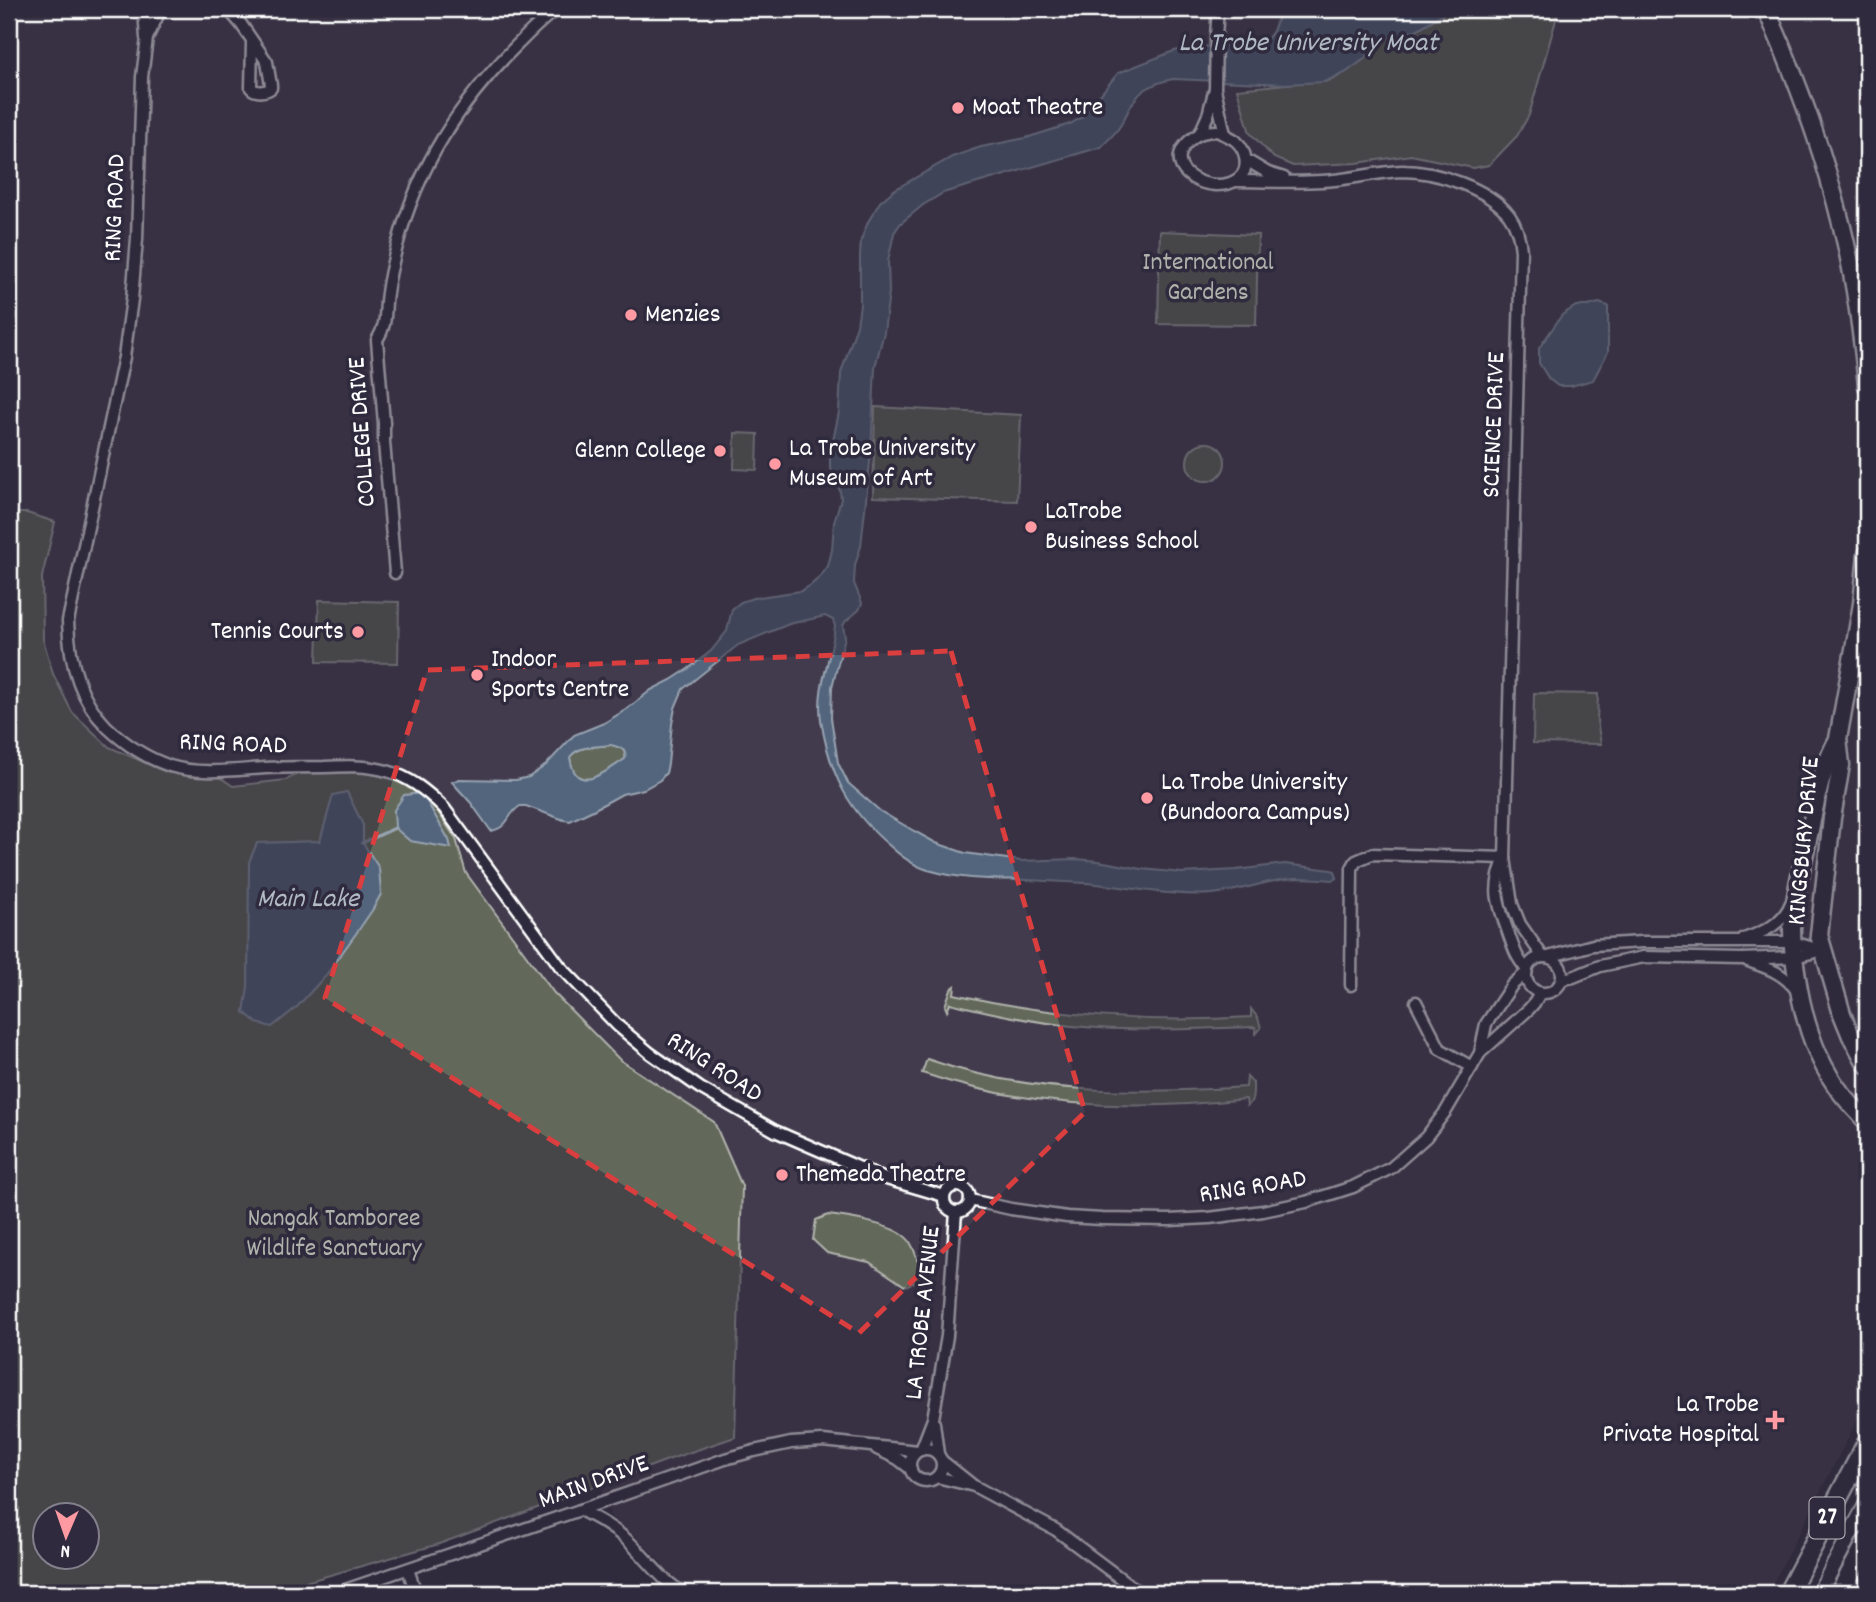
<svg xmlns="http://www.w3.org/2000/svg" width="1876" height="1602" font-family="Dekko,sans-serif">
  <rect width="100%" height="100%" fill="#2f2a3d"/>
  <filter id="ink" filterUnits="userSpaceOnUse"><feTurbulence type="fractalNoise" baseFrequency=".0143" numOctaves="2"/><feDisplacementMap in="SourceGraphic" scale="14" xChannelSelector="R" yChannelSelector="G"/><feConvolveMatrix kernelMatrix="1 2 1 2 8 2 1 2 1" color-interpolation-filters="sRGB"/></filter>
  <g filter="url(#ink)">
    <path fill="#433a4e" d="M 9,9 L 1867,9 L 1867,1401 L 1768,1593 L 657,1593 L 662,1563 L 636,1536 L 611,1517 L 599,1485 L 735,1437 L 714,1122 L 620,1060 L 554,993 L 466,873 L 456,839 L 321,762 L 286,780 L 233,786 L 214,774 L 168,773 L 109,747 L 72,712 L 53,674 L 43,639 L 42,577 L 55,522 L 27,513 L 9,513 Z"/>
    <g fill="#62675a" stroke="#b0b3ac" stroke-width="2" fill-rule="evenodd">
      <path d="M 1451,9 L 1559,9 L 1529,115 L 1517,136 L 1489,165 L 1473,168 L 1411,155 L 1357,163 L 1293,166 L 1274,158 L 1250,133 L 1237,89 L 1306,82 L 1324,82 L 1334,79 L 1363,60 L 1383,40 L 1416,30 Z"/>
      <path d="M 1160,231 L 1258,235 L 1256,325 L 1158,324 Z"/>
      <path d="M 875,407 L 1021,415 L 1017,501 L 873,497 Z"/>
      <path d="M 735,433 L 758,434 L 757,470 L 734,469 Z"/>
      <circle cx="1206" cy="462" r="19"/>
      <path d="M 9,513 L 27,513 L 55,522 L 42,577 L 43,639 L 53,674 L 72,712 L 109,747 L 168,773 L 215,774 L 233,786 L 286,780 L 321,761 L 352,762 L 386,774 L 418,789 L 432,803 L 456,839 L 466,873 L 554,993 L 620,1060 L 714,1122 L 742,1186 L 735,1437 L 676,1457 L 439,1544 L 267,1593 L 9,1593 ZM 46,1514 L 88,1514 L 88,1556 L 46,1556 Z"/>
      <path d="M 319,600 L 399,602 L 398,663 L 317,662 Z"/>
      <path d="M 1534,693 L 1598,694 L 1597,721 L 1601,744 L 1533,743 Z"/>
      <path d="M 611,745 C 619,747 628,749 625,759 C 606,772 575,797 570,757 C 579,745 597,747 611,745 Z"/>
      <path d="M 1867,851 L 1867,978 L 1858,957 L 1862,871 Z"/>
      <path d="M 955,986 L 954,994 C 1048,1016 1154,1024 1251,1017 L 1251,1009 L 1258,1018 L 1261,1028 L 1256,1034 L 1255,1027 C 1194,1029 1133,1032 1072,1026 C 1031,1022 990,1013 950,1003 L 947,1011 L 945,1006 L 951,989 Z"/>
      <path d="M 927,1059 C 1028,1095 1140,1094 1246,1087 L 1247,1077 L 1253,1083 C 1253,1091 1254,1102 1247,1106 L 1246,1099 C 1139,1111 1025,1108 922,1073 Z"/>
      <path d="M 828,1215 C 847,1217 900,1225 910,1242 C 917,1253 919,1266 922,1279 L 905,1286 L 869,1262 L 827,1253 L 813,1240 L 816,1220 Z"/>
    </g>
    <g fill="#52657d" stroke="#97a3b1" stroke-width="2" fill-rule="evenodd">
      <path d="M 1281,9 L 1451,9 L 1416,30 L 1383,40 L 1363,60 L 1345,73 L 1324,82 L 1285,84 L 1173,79 C 1163,81 1154,84 1146,89 C 1133,97 1128,113 1120,126 C 1115,134 1108,140 1101,147 L 943,193 L 923,205 L 900,224 L 894,233 L 888,261 L 889,292 L 884,332 L 875,367 L 871,453 L 861,546 L 855,565 L 854,583 L 862,603 L 859,610 L 845,622 L 843,626 L 845,637 L 832,687 L 831,718 L 838,763 L 848,783 L 880,811 L 914,831 L 936,843 L 965,853 L 1021,861 L 1076,859 L 1098,861 L 1142,869 L 1182,873 L 1236,870 L 1285,864 L 1331,870 L 1335,871 L 1337,878 L 1333,880 C 1321,879 1308,878 1296,878 C 1267,880 1241,891 1212,894 C 1169,897 1128,886 1085,883 C 1066,882 1046,881 1027,880 C 995,879 963,880 932,871 C 918,868 902,857 891,847 C 848,811 830,775 821,720 C 816,685 832,659 835,626 L 833,620 L 825,616 L 789,624 L 738,645 L 683,689 L 675,708 L 672,724 L 668,764 L 666,773 L 660,780 L 644,789 L 622,794 L 593,810 L 570,821 L 564,820 L 526,806 L 520,806 C 506,815 510,827 491,831 L 471,803 L 452,782 L 459,779 L 516,780 L 529,777 L 546,765 L 574,735 L 604,723 L 627,709 L 651,690 L 671,680 L 688,669 L 711,651 L 727,631 L 732,609 L 741,602 L 753,598 L 801,591 L 811,585 L 821,576 L 828,566 L 832,550 L 834,522 L 841,499 L 840,491 L 830,466 L 830,455 L 839,412 L 841,373 L 857,325 L 860,305 L 860,255 L 861,240 L 868,222 L 880,202 L 894,190 L 952,157 L 981,147 L 1026,138 L 1070,124 L 1082,117 L 1118,73 L 1174,51 L 1199,47 L 1257,44 L 1268,38 L 1273,31 ZM 611,745 C 619,747 628,749 625,759 C 606,771 575,798 570,757 C 579,745 597,747 611,745 Z"/>
      <path d="M 1599,303 L 1608,306 L 1608,352 L 1593,380 L 1571,386 L 1558,386 L 1549,379 L 1539,363 L 1539,348 L 1562,315 L 1576,306 L 1588,306 Z"/>
      <path d="M 347,792 L 363,825 L 363,843 L 379,868 L 381,894 L 373,909 L 360,928 L 326,975 L 297,1007 L 272,1027 L 257,1023 L 244,1012 L 248,987 L 249,862 L 257,843 L 320,841 L 333,795 Z"/>
      <path d="M 422,793 L 449,840 L 451,848 L 410,841 L 395,828 L 394,810 L 404,795 Z"/>
    </g>
    <g fill="none" stroke-linecap="round" stroke-linejoin="round">
      <path stroke="#97a3b1" stroke-width="3.5" d="M 362,843 L 395,828"/>
      <g stroke="#fff" stroke-width="15">
        <g id="street">
          <path d="M 144,9 L 146,38"/>
          <path d="M 161,9 L 147,38 L 142,77 L 137,239 L 132,299 L 124,357 L 68,621 C 69,660 78,698 107,727 C 125,744 146,758 170,766 C 199,775 235,770 265,768 C 285,767 304,767 324,767 C 345,766 366,765 387,771 C 410,777 428,792 444,808 L 560,966 L 618,1026 L 650,1053 L 700,1088 L 775,1131 L 883,1178 L 944,1196"/>
          <path d="M 228,9 L 241,24 L 267,62 L 271,85 L 271,88 C 266,92 256,93 251,88 L 252,42"/>
          <path d="M 1218,9 L 1216,36 L 1215,89 L 1225,134"/>
          <path d="M 1217,131 C 1224,134 1231,137 1236,141 C 1247,151 1250,170 1238,179 C 1213,197 1159,171 1188,142 C 1197,133 1206,131 1217,131 Z"/>
          <path d="M 1200,133 L 1208,115 L 1214,92"/>
          <path d="M 1246,160 L 1268,173 L 1284,178"/>
          <path d="M 1235,181 C 1264,181 1293,183 1322,181 C 1349,180 1375,172 1402,171 C 1436,171 1488,188 1509,215 C 1517,226 1520,238 1521,251 L 1505,858 L 1512,904 L 1520,924 L 1543,957"/>
          <path d="M 395,573 L 384,442 L 384,423 L 377,340 C 388,323 384,312 387,293 C 389,277 393,261 397,246 C 418,166 459,103 517,45 C 530,32 542,19 557,9"/>
          <path d="M 1505,858 C 1491,891 1498,903 1509,935 C 1515,951 1515,955 1527,970"/>
          <path d="M 1744,939 C 1764,932 1783,924 1791,903"/>
          <circle cx="1544" cy="975" r="18"/>
          <path d="M 1548,957 L 1593,945 L 1642,942 L 1793,942 L 1823,951"/>
          <path d="M 1748,961 C 1768,968 1784,973 1797,991"/>
          <path d="M 1562,979 L 1573,977 L 1600,966 L 1644,957 L 1742,959 L 1794,957 L 1820,951"/>
          <path d="M 1351,985 L 1352,868 L 1356,861 L 1372,854 L 1505,858"/>
          <path d="M 1416,1002 L 1440,1049 L 1472,1067"/>
          <path d="M 1480,1053 L 1529,1009 L 1535,1002 L 1540,993"/>
          <circle cx="957" cy="1199" r="13"/>
          <path d="M 970,1200 L 1011,1209 L 1067,1217 L 1102,1219 L 1169,1220 L 1209,1218 L 1263,1211 L 1306,1202 L 1353,1187 L 1391,1168 L 1426,1137 L 1446,1111 L 1480,1053 L 1486,1024 L 1512,985 L 1526,973"/>
          <path d="M 934,1423 L 938,1454"/>
          <path d="M 877,1449 L 898,1459 L 911,1469"/>
          <circle cx="926" cy="1465" r="16"/>
          <path d="M 921,1450 L 933,1419 L 947,1336 L 956,1212"/>
          <path d="M 942,1461 L 971,1484"/>
          <path d="M 937,1477 L 974,1486 L 1056,1530 L 1140,1593"/>
          <path d="M 580,1510 C 597,1519 613,1527 627,1540 C 646,1557 661,1581 684,1593"/>
          <path d="M 408,1569 L 416,1593"/>
          <path d="M 336,1593 L 580,1510 L 725,1459 L 754,1451 L 791,1443 L 823,1441 L 918,1451"/>
          <path d="M 802,1593 L 832,1593"/>
        </g>
      </g>
      <g stroke="#fff" stroke-width="21">
        <g id="primary">
          <path d="M 1766,9 C 1797,79 1824,153 1842,227 C 1855,279 1862,333 1867,386"/>
          <path d="M 1867,554 L 1862,604 L 1838,739 L 1841,765 L 1832,818 L 1819,935 L 1842,1014 L 1851,1036 L 1867,1065"/>
          <path d="M 1838,739 C 1821,769 1816,801 1809,835 C 1802,866 1794,897 1792,929 C 1792,943 1794,958 1796,971 C 1802,1015 1814,1059 1842,1094 C 1850,1104 1859,1113 1867,1122"/>
        </g>
      </g>
      <g stroke="#fff" stroke-width="23">
        <g id="highway">
          <path d="M 1788,1593 L 1867,1443"/>
          <path d="M 1840,1593 L 1867,1542"/>
        </g>
      </g>
      <use href="#street" stroke="#2f2a3d" stroke-width="10"/>
      <use href="#primary" stroke="#2f2a3d" stroke-width="16"/>
      <use href="#highway" stroke="#2f2a3d" stroke-width="18"/>
      <path stroke="#fff" stroke-width="2" d="M 1810,1593 L 1867,1486"/>
    </g>
  </g>
  <path d="M0 0H1876V1602H0ZM 951,651 L 1085,1112 L 859,1333 L 325,998 L 427,670 Z" fill="#2f2a3d" fill-opacity=".55" fill-rule="evenodd"/>
  <path fill="none" stroke="#da3e3e" stroke-width="5" stroke-dasharray="14 9" stroke-linejoin="round" d="M 951,651 L 1085,1112 L 859,1333 L 325,998 L 427,670 Z"/>
  <g fill="#ff9aa2" stroke="#2f2a3d" stroke-width="2.5">
    <circle cx="958" cy="108" r="7"/>
    <circle cx="631" cy="315" r="7"/>
    <circle cx="720" cy="451" r="7"/>
    <circle cx="775" cy="464" r="7"/>
    <circle cx="1031" cy="527" r="7"/>
    <circle cx="358" cy="632" r="7"/>
    <circle cx="477" cy="675" r="7"/>
    <circle cx="1147" cy="798" r="7"/>
    <circle cx="782" cy="1175" r="7"/>
    <path d="M1771.5 1409.5h7v7h7v7h-7v7h-7v-7h-7v-7h7z"/>
  </g>
  <g text-anchor="middle" dominant-baseline="central" stroke-width="7" stroke-linejoin="round" paint-order="stroke">
    <rect fill="#2f2a3d" stroke="#c1bfc5" stroke-width="2" x="1809.5" y="1497.5" width="35" height="41" rx="5"/>
    <g font-size="24" font-weight="bold" fill="#fff">
      <text x="1827" y="1518">27</text>
    </g>
    <g font-size="26" fill="#fff" stroke="#2f2a3d" text-anchor="start">
      <text x="972" y="108">Moat Theatre</text>
      <text x="645" y="315">Menzies</text>
      <text x="789" y="449">La Trobe University<tspan x="789" dy="30">Museum of Art</tspan></text>
      <text x="706" y="451" text-anchor="end">Glenn College</text>
      <text x="1045" y="512">LaTrobe<tspan x="1045" dy="30">Business School</tspan></text>
      <text x="344" y="632" text-anchor="end">Tennis Courts</text>
      <text x="491" y="660">Indoor<tspan x="491" dy="30">Sports Centre</tspan></text>
      <text x="1161" y="783">La Trobe University<tspan x="1161" dy="30">(Bundoora Campus)</tspan></text>
      <text x="796" y="1175">Themeda Theatre</text>
      <text x="1759" y="1405" text-anchor="end">La Trobe<tspan x="1759" dy="30">Private Hospital</tspan></text>
    </g>
    <g font-size="26" fill="#fff" stroke="#2f2a3d">
      <text transform="translate(116 208) rotate(-88)">RING ROAD</text>
      <text transform="translate(1495 425) rotate(-88)">SCIENCE DRIVE</text>
      <text transform="translate(363 432) rotate(-94)">COLLEGE DRIVE</text>
      <text transform="translate(233 745) rotate(2)">RING ROAD</text>
      <text transform="translate(1805 841) rotate(-85)">KINGSBURY DRIVE</text>
      <text transform="translate(714 1068) rotate(33)">RING ROAD</text>
      <text transform="translate(1253 1188) rotate(-9)">RING ROAD</text>
      <text transform="translate(924 1313) rotate(-84)">LA TROBE AVENUE</text>
      <text transform="translate(594 1483) rotate(-20)">MAIN DRIVE</text>
    </g>
    <g font-size="26" fill="#b0b3ac" stroke="#2f2a3d">
      <text x="1208" y="263">International<tspan x="1208" dy="30">Gardens</tspan></text>
      <text x="334" y="1219">Nangak Tamboree<tspan x="334" dy="30">Wildlife Sanctuary</tspan></text>
    </g>
    <g font-size="28" font-style="italic" fill="#b1bac4" stroke="#2f2a3d">
      <text x="1308" y="45">La Trobe University Moat</text>
      <text x="308" y="901">Main Lake</text>
    </g>
  </g>
  <rect width="1876" height="1602" fill="none" stroke="#2f2a3d" stroke-width="35"/>
  <rect x="18" y="18" width="1841" height="1567" fill="none" stroke="#fff" stroke-width="2.5" filter="url(#ink)"/>
  <g transform="translate(66 1536) rotate(182)"><circle r="33" fill="#2f2a3d" stroke="#827f8b" stroke-width="2"/>
  <path d="M0-5L12 26L0 18L-12 26Z" fill="#ff9aa2"/>
  <text y="-10" font-size="19" font-weight="bold" text-anchor="middle" fill="#ffffff">N</text>
  </g>
</svg>
